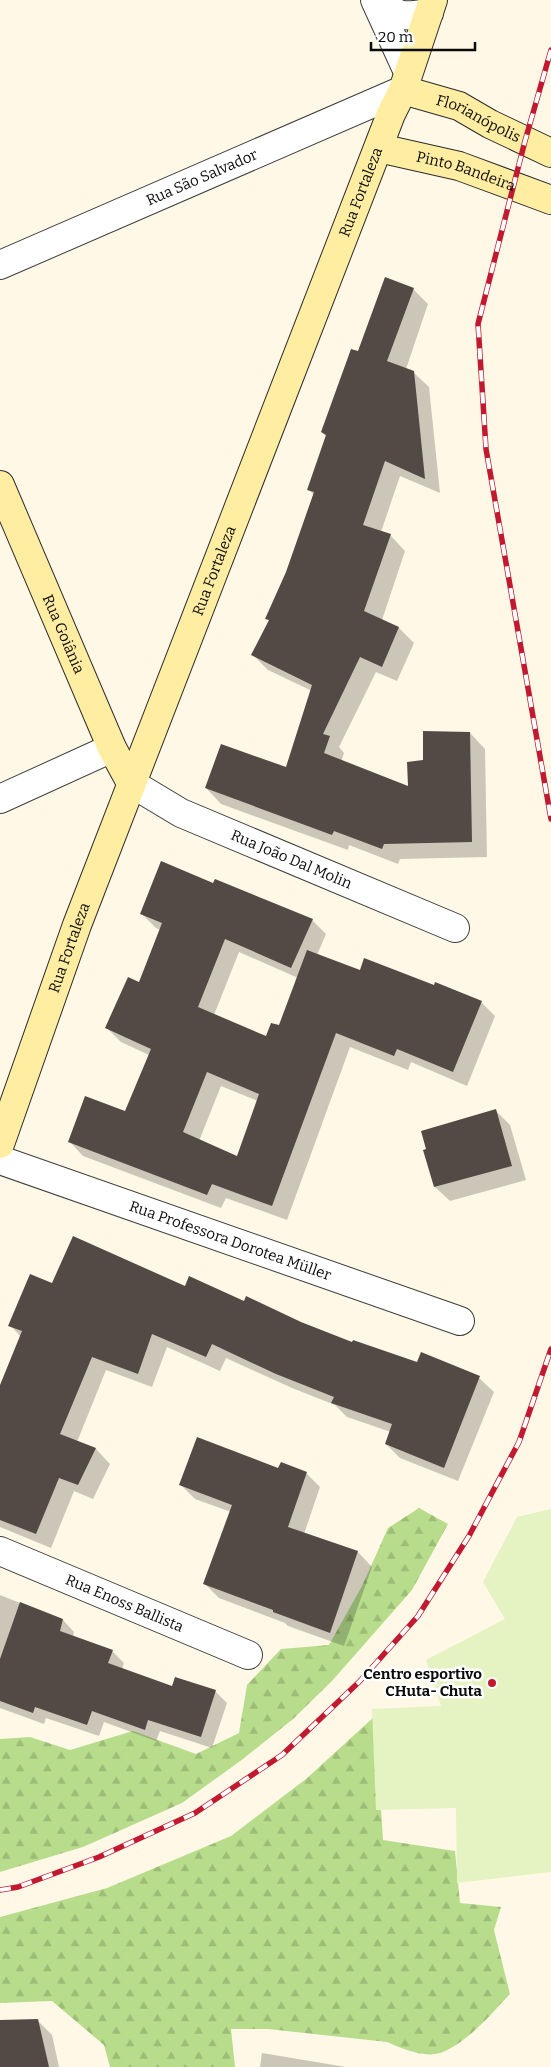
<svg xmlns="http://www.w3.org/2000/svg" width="551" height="2067" font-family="Bitter,serif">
  <defs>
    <pattern id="forest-firs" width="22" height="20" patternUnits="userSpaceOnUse" patternTransform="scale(1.25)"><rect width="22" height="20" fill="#b7dd8c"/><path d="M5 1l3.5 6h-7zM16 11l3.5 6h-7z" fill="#9cbc77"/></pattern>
  </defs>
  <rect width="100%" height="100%" fill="#fff8e6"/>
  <g fill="url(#forest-firs)">
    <path d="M 419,1508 L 448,1524 L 412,1590 L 332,1681 L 293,1719 L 243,1759 L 182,1803 L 83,1847 L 0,1872 L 0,1739 L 30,1737 L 70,1750 L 133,1731 L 196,1754 L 239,1733 L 247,1685 L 281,1649 L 329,1645 L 362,1586 L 388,1528 Z"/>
    <path d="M 375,1716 L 383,1840 L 455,1851 L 460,1903 L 501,1907 L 494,1930 L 510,1994 C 490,2015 470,2040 443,2052 C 426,2059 403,2049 387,2042 L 268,2029 L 231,2029 L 235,2067 L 110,2067 L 104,2045 L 52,2001 L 0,2003 L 0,1917 L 107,1888 L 231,1836 L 306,1779 Z"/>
  </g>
  <path fill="#e5f2c1" d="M 551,1509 L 551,1872 L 457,1883 L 456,1808 L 376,1810 L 372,1709 L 441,1706 L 426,1660 L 505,1619 L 483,1582 L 517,1517 Z"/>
  <g fill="#0003" fill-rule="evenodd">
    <path d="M 413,289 L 428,304 L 406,369 L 413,372 L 429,387 L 440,493 L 400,476 L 381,532 L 390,535 L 405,551 L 382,620 L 399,628 L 414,643 L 397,681 L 376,672 L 339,747 L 344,753 L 341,762 L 409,788 L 424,761 L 470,733 L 485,749 L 487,857 L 400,859 L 398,864 L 349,845 L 348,850 L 221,804 L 206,788 L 286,769 L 312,691 L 268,670 L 253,655 L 270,621 L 267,618 L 288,572 L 314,495 L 309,490 L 327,437 L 322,432 L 359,353 Z"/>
    <path d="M 214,884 L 312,920 L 326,934 L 317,955 L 360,971 L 435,987 L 481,1002 L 495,1016 L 467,1086 L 411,1062 L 408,1070 L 350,1047 L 287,1220 L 226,1198 L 221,1208 L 83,1156 L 69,1141 L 126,1112 L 149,1055 L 121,1042 L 107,1028 L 139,983 L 161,930 L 156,928 L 141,913 ZM 239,952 L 298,978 L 279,1027 L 267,1038 L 214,1015 ZM 221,1086 L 258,1101 L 237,1158 L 199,1141 Z"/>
    <path d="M 496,1111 L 510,1125 L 526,1180 L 450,1201 L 435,1187 L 424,1151 Z"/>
    <path d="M 53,1284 L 185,1288 L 244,1302 L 353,1344 L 418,1363 L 479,1378 L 494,1392 L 458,1481 L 400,1458 L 386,1444 L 391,1432 L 347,1417 L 335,1405 L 292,1388 L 226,1358 L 220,1371 L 167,1347 L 152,1387 L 106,1370 L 77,1442 L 96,1449 L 110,1464 L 93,1499 L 74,1491 L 51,1548 L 0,1527 L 0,1412 L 21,1337 L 10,1325 Z"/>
    <path d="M 279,1469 L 306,1473 L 320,1487 L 304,1534 L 358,1552 L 372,1567 L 344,1646 L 288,1626 L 285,1623 L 219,1598 L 205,1584 L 231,1512 L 195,1499 L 180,1484 Z"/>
    <path d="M 0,1595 L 63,1620 L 74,1632 L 73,1637 L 112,1651 L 124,1663 L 122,1669 L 173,1688 L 215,1691 L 227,1703 L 212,1748 L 160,1731 L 156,1741 L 104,1722 L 99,1736 L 46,1718 L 44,1724 L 0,1708 Z"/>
    <path d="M 0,2021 L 38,2021 L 52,2035 L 59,2067 L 0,2067 Z"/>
    <path d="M 262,2053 L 346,2067 L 260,2067 Z"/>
  </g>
  <g fill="#534a45" fill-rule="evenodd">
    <path d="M 385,277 L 414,288 L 387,361 L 414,371 L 425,479 L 385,461 L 363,525 L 391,534 L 364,611 L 399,627 L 382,667 L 360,657 L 323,734 L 330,736 L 324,753 L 408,786 L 407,762 L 423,760 L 423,731 L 470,732 L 472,842 L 384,844 L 382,849 L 334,831 L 332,835 L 205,788 L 221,744 L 286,767 L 312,685 L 251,655 L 269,620 L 265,619 L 286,572 L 314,492 L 307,490 L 326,435 L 321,432 L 351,349 L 358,351 Z"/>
    <path d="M 161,861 L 213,883 L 215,879 L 313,919 L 291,968 L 225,939 L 198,1007 L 266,1036 L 271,1023 L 279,1025 L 307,950 L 360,970 L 364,958 L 434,985 L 435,982 L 482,1001 L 453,1072 L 397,1049 L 394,1056 L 336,1033 L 272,1206 L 212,1184 L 207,1195 L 68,1142 L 85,1096 L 125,1111 L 151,1049 L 105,1028 L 128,977 L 139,982 L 162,923 L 140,914 ZM 207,1072 L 259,1094 L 237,1156 L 183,1132 Z"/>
    <path d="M 496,1109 L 512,1166 L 434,1187 L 423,1150 L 426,1149 L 421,1131 Z"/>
    <path d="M 73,1236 L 185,1286 L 189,1276 L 244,1301 L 246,1296 L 301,1322 L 352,1342 L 353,1340 L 417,1362 L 421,1352 L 480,1376 L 444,1468 L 385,1444 L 392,1424 L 331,1403 L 334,1397 L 276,1374 L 212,1344 L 206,1357 L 152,1334 L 138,1374 L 92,1357 L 60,1434 L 96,1448 L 78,1485 L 59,1478 L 36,1534 L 0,1520 L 0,1385 L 22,1331 L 8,1326 L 30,1274 L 52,1283 Z"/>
    <path d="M 197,1437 L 278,1468 L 281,1462 L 307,1472 L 288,1527 L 358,1551 L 330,1633 L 273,1612 L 273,1610 L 203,1584 L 232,1505 L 179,1485 Z"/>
    <path d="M 20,1602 L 63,1619 L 60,1631 L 113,1650 L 108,1663 L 172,1686 L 175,1677 L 216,1690 L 201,1737 L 148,1720 L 145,1730 L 92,1711 L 87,1725 L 35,1707 L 33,1713 L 0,1701 L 0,1659 Z"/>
    <path d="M 38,2019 L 49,2067 L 0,2067 L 0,2020 Z"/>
  </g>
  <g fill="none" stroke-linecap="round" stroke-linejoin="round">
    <g stroke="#3d3d3d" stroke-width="30">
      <g id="street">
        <path d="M 375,0 L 408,72"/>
        <path d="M 379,0 C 398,18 404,17 429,13"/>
        <path id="s1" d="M 0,265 L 403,90"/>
        <path id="s2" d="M 131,783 L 181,813 L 455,928"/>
        <path d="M 0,799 L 112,748"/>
        <path id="s3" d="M 0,1160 L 460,1321"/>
        <path id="s4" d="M 0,1551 L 248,1655"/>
      </g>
    </g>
    <g stroke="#2c2c2c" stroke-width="30">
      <g id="secondary">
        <path id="s5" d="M 403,90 L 459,106 L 490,124 L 551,153"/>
        <path id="s6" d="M 379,148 L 459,166 L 551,200"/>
        <path id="s7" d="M 0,485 L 112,748 L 131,783"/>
        <path id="s8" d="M 0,1144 L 77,925 L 391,114 L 403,90 L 433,0"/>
      </g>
    </g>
    <use href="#street" stroke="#fff" stroke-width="28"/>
    <use href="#secondary" stroke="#ffeda1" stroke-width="28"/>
    <g stroke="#c11a30" stroke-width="5.5">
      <g id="rail">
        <path d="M 551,50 L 525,141 L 478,324 L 486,449 L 551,819"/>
        <path d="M 0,1890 L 18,1887 L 99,1857 L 195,1813 L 282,1755 L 359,1682 L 418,1616 L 469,1536 L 519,1442 L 551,1349"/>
      </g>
    </g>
    <use href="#rail" stroke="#fff" stroke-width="4" stroke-dasharray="11" stroke-linecap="butt"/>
  </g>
  <circle fill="#c11a30" stroke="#fff" stroke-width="2" cx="492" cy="1683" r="5"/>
  <g text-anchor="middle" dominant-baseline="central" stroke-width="5" stroke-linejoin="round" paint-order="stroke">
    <g font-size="15" fill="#0a0a0a" stroke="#fff">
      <text stroke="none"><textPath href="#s5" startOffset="81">Florianópolis</textPath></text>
      <text stroke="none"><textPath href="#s6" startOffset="90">Pinto Bandeira</textPath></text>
      <text stroke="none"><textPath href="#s1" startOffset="220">Rua São Salvador</textPath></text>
      <text stroke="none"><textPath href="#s8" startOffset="1018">Rua Fortaleza</textPath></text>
      <text stroke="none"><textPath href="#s8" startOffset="612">Rua Fortaleza</textPath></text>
      <text stroke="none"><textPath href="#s7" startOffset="162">Rua Goiânia</textPath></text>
      <text stroke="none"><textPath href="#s2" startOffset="178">Rua João Dal Molin</textPath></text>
      <text stroke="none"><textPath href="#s8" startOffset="208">Rua Fortaleza</textPath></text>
      <text stroke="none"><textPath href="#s3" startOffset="244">Rua Professora Dorotea Müller</textPath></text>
      <text stroke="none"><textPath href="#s4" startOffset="135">Rua Enoss Ballista</textPath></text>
    </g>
    <g font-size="15" font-weight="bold" fill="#0a0a0a" stroke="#fff" text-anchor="end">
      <text x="482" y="1674">Centro esportivo<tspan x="482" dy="17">CHuta- Chuta</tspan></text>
    </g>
  </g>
  <path d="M371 42v8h104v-8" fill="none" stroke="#0a0a0a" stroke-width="2.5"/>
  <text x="378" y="42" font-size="15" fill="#0a0a0a" stroke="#ffffff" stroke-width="4" paint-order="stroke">20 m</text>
</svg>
